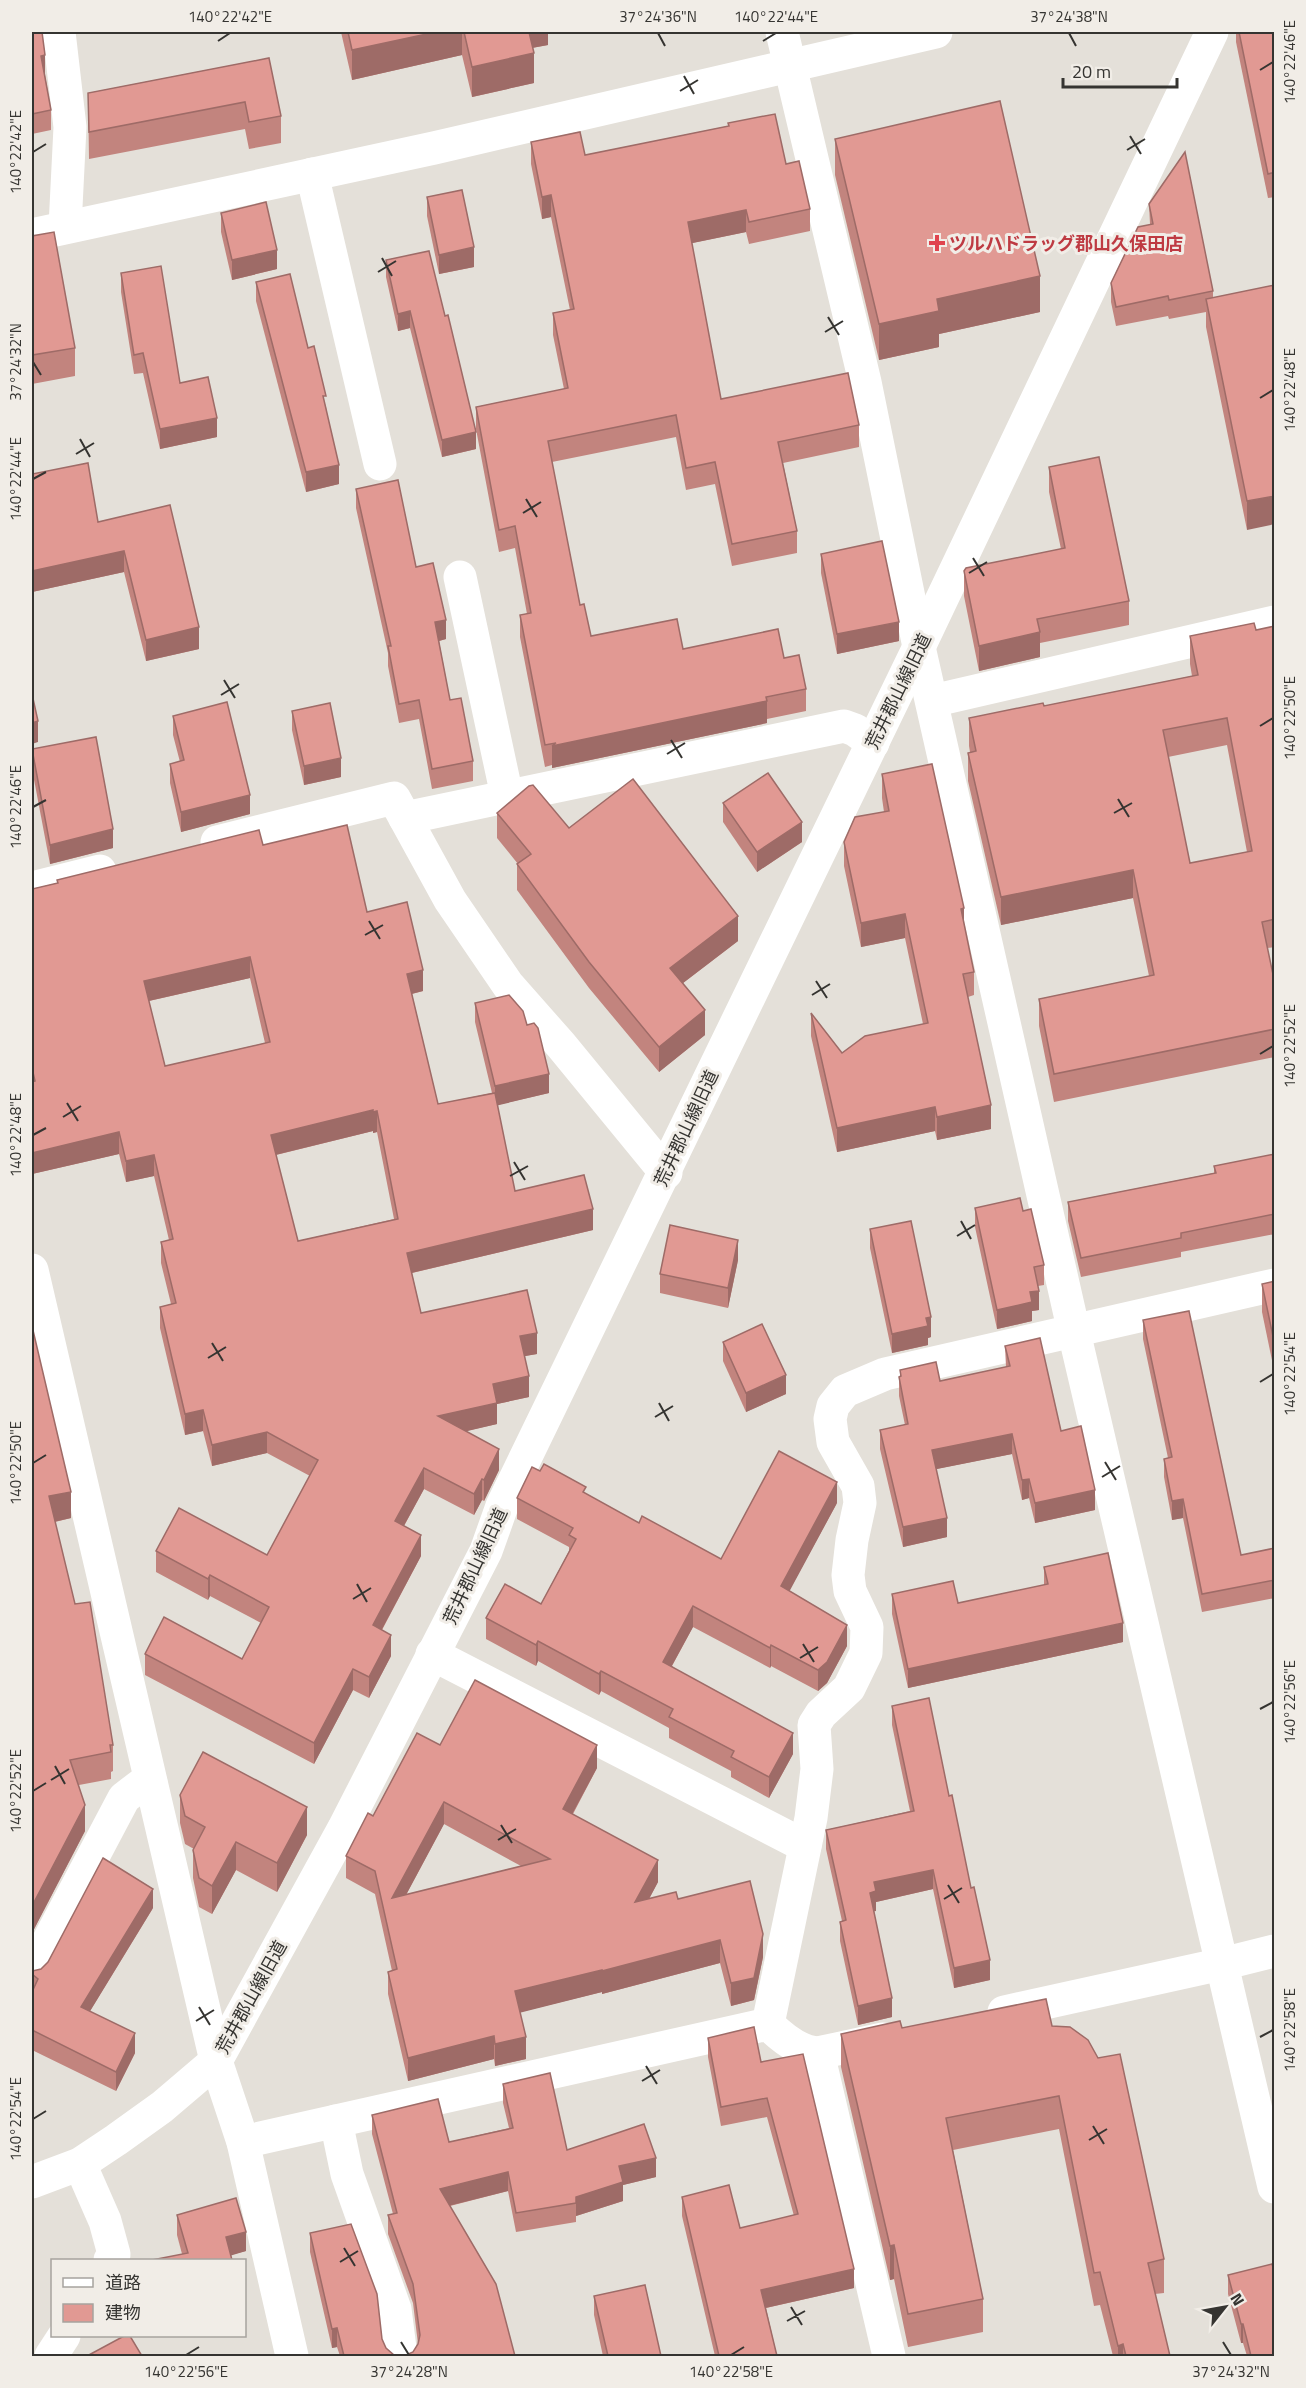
<svg xmlns="http://www.w3.org/2000/svg" width="1306" height="2388" font-family="'Titillium Web','Noto Sans JP',sans-serif">
  <rect width="100%" height="100%" fill="#e4e0d9"/>
  <g fill="none" stroke-linecap="round" stroke-linejoin="round">
    <g stroke="#fff" stroke-width="33">
      <path d="M 59,32 L 70,127 L 65,227"/>
      <path d="M 782,32 L 865,382 L 919,647 L 1074,1332 L 1274,2187"/>
      <path d="M 312,174 L 380,464"/>
      <path d="M 460,577 L 507,796"/>
      <path d="M 932,701 L 1274,622"/>
      <path d="M 405,818 L 844,726 L 855,730 L 873,743"/>
      <path d="M 217,842 L 394,798 L 450,900 L 508,985 L 561,1045 L 666,1173"/>
      <path d="M 32,888 L 100,871"/>
      <path d="M 32,1270 L 216,2061 L 243,2142 L 292,2356"/>
      <path d="M 432,1654 L 805,1846"/>
      <path d="M 32,1972 L 124,1798 L 141,1785 L 151,1783"/>
      <path d="M 1004,2012 L 1222,1964 L 1274,1951"/>
      <path d="M 768,2024 L 811,1818 L 817,1769 L 814,1725 L 821,1714 L 849,1688 L 866,1653 L 867,1627 L 850,1591 L 848,1575 L 852,1540 L 860,1503 L 858,1486 L 833,1442 L 830,1419 L 833,1406 L 845,1391 L 885,1374 L 1274,1285"/>
      <path d="M 818,2053 L 889,2356"/>
      <path d="M 336,2121 L 347,2174 L 395,2309 L 401,2356"/>
      <path d="M 243,2142 L 768,2024 C 781,2037 799,2052 818,2053 L 883,2039"/>
      <path d="M 80,2164 L 105,2221 L 114,2254 L 110,2260"/>
      <path d="M 51,2356 L 64,2336"/>
    </g>
    <g stroke="#fff" stroke-width="33">
      <path d="M 32,235 L 434,148 L 936,32"/>
      <path d="M 32,2182 L 80,2164 L 116,2140 L 162,2107 L 216,2061 L 344,1828 L 486,1551 L 502,1506 L 919,647 L 1212,32"/>
    </g>
  </g>
  <g fill="#c2847e" fill-rule="evenodd">
    <path d="M 32,32 L 45,75 L 51,110 L 51,130 L 32,134 Z"/>
    <path d="M 341,32 L 548,32 L 548,45 L 532,48 L 534,83 L 472,97 L 462,55 L 352,80 Z"/>
    <path d="M 1236,32 L 1275,32 L 1275,197 L 1268,198 L 1236,42 Z"/>
    <path d="M 269,58 L 281,116 L 281,143 L 249,149 L 245,129 L 89,159 L 88,93 Z"/>
    <path d="M 728,123 L 786,164 L 810,209 L 810,231 L 749,244 L 746,232 L 692,243 L 721,399 L 859,425 L 859,447 L 783,463 L 797,531 L 797,553 L 732,566 L 715,484 L 686,490 L 676,437 L 552,462 L 580,605 L 591,636 L 683,649 L 784,658 L 806,689 L 806,711 L 767,719 L 767,723 L 552,768 L 552,765 L 545,767 L 520,637 L 520,615 L 527,614 L 515,548 L 499,552 L 476,429 L 476,407 L 564,389 L 553,335 L 553,313 L 570,310 L 551,217 L 542,219 L 531,164 L 531,142 L 585,155 L 728,126 Z"/>
    <path d="M 835,139 L 1040,312 L 939,334 L 939,347 L 879,360 L 835,175 Z"/>
    <path d="M 427,197 L 474,267 L 439,274 L 427,216 Z"/>
    <path d="M 1149,204 L 1213,291 L 1213,298 L 1275,285 L 1247,530 L 1206,327 L 1206,312 L 1169,319 L 1168,316 L 1116,326 L 1111,302 L 1111,283 L 1150,224 Z"/>
    <path d="M 221,213 L 277,269 L 232,280 L 221,232 Z"/>
    <path d="M 32,236 L 75,348 L 75,376 L 32,384 Z"/>
    <path d="M 386,260 L 476,449 L 442,457 L 410,328 L 398,331 L 386,277 Z"/>
    <path d="M 121,273 L 180,383 L 217,437 L 160,449 L 143,373 L 134,374 L 121,292 Z"/>
    <path d="M 256,282 L 308,348 L 326,407 L 339,484 L 306,492 L 256,301 Z"/>
    <path d="M 1049,467 L 1129,601 L 1129,625 L 1040,643 L 1040,657 L 979,671 L 964,596 L 964,571 L 1061,549 L 1049,492 Z"/>
    <path d="M 32,474 L 98,522 L 170,505 L 199,649 L 146,661 L 124,572 L 32,592 Z"/>
    <path d="M 356,489 L 416,567 L 446,639 L 439,641 L 450,700 L 473,761 L 473,781 L 432,789 L 419,719 L 399,723 L 388,666 L 388,653 L 356,508 Z"/>
    <path d="M 821,554 L 899,641 L 837,654 L 821,573 Z"/>
    <path d="M 1275,626 L 1275,947 L 1267,948 L 1275,984 L 1275,1057 L 1054,1102 L 1039,1026 L 1039,999 L 1149,976 L 1133,898 L 1001,925 L 968,781 L 968,753 L 970,752 L 969,746 L 969,718 L 1044,706 L 1192,676 L 1190,664 L 1190,636 L 1256,630 ZM 1227,745 L 1247,852 L 1190,863 L 1168,757 Z"/>
    <path d="M 292,711 L 341,777 L 304,785 L 292,730 Z"/>
    <path d="M 173,716 L 250,814 L 181,832 L 170,783 L 170,764 L 180,762 L 173,735 Z"/>
    <path d="M 32,749 L 113,848 L 50,864 L 32,769 Z"/>
    <path d="M 882,774 L 964,924 L 974,972 L 974,995 L 968,997 L 991,1129 L 937,1140 L 935,1131 L 837,1152 L 811,1036 L 811,1013 L 842,1053 L 923,1024 L 905,938 L 861,947 L 844,866 L 844,842 L 884,812 L 882,798 Z"/>
    <path d="M 723,803 L 802,842 L 757,872 L 723,822 Z"/>
    <path d="M 497,813 L 569,828 L 738,941 L 683,983 L 705,1035 L 659,1072 L 589,988 L 517,890 L 517,864 L 518,864 L 497,838 Z"/>
    <path d="M 263,845 L 367,912 L 423,991 L 412,994 L 438,1104 L 492,1093 L 475,1022 L 475,1003 L 527,1025 L 549,1093 L 497,1105 L 515,1191 L 593,1230 L 412,1273 L 421,1313 L 537,1354 L 524,1356 L 529,1397 L 497,1404 L 497,1424 L 466,1431 L 499,1470 L 484,1501 L 482,1500 L 474,1515 L 424,1489 L 404,1526 L 421,1556 L 382,1630 L 391,1656 L 369,1698 L 353,1690 L 314,1764 L 145,1675 L 145,1654 L 242,1659 L 261,1623 L 210,1596 L 208,1600 L 156,1572 L 156,1551 L 267,1555 L 310,1476 L 267,1453 L 212,1466 L 203,1431 L 185,1435 L 160,1328 L 160,1307 L 171,1304 L 161,1263 L 161,1242 L 169,1240 L 154,1176 L 126,1182 L 119,1154 L 32,1174 L 32,889 L 57,883 L 57,880 ZM 250,978 L 265,1043 L 165,1066 L 149,1001 ZM 373,1131 L 373,1133 L 377,1132 L 394,1219 L 298,1241 L 276,1155 Z"/>
    <path d="M 1275,1154 L 1275,1234 L 1181,1252 L 1181,1257 L 1081,1277 L 1068,1221 L 1068,1202 L 1214,1173 L 1214,1166 Z"/>
    <path d="M 975,1208 L 1023,1211 L 1044,1265 L 1044,1285 L 1038,1286 L 1039,1310 L 1032,1311 L 1032,1321 L 997,1329 L 975,1227 Z"/>
    <path d="M 870,1229 L 931,1337 L 928,1338 L 928,1345 L 892,1353 L 870,1248 Z"/>
    <path d="M 738,1260 L 728,1308 L 660,1293 L 660,1274 Z"/>
    <path d="M 1275,1281 L 1275,1375 L 1262,1312 L 1262,1284 Z"/>
    <path d="M 1143,1320 L 1241,1555 L 1275,1548 L 1275,1598 L 1202,1612 L 1183,1518 L 1172,1520 L 1164,1477 L 1164,1459 L 1168,1458 L 1143,1339 Z"/>
    <path d="M 32,1326 L 71,1518 L 55,1522 L 75,1604 L 113,1745 L 113,1771 L 111,1772 L 111,1779 L 79,1785 L 85,1831 L 32,1933 Z"/>
    <path d="M 723,1342 L 786,1394 L 746,1412 L 723,1361 Z"/>
    <path d="M 1005,1346 L 1061,1431 L 1095,1510 L 1035,1523 L 1029,1498 L 1022,1500 L 1012,1454 L 936,1469 L 947,1537 L 903,1547 L 880,1449 L 880,1430 L 905,1425 L 899,1396 L 899,1377 L 900,1376 L 900,1370 L 940,1381 L 1006,1367 Z"/>
    <path d="M 540,1471 L 586,1494 L 639,1523 L 721,1559 L 837,1503 L 789,1591 L 847,1646 L 827,1683 L 818,1691 L 771,1666 L 770,1668 L 693,1627 L 672,1666 L 793,1754 L 769,1798 L 731,1777 L 731,1771 L 669,1738 L 669,1728 L 601,1691 L 599,1695 L 538,1661 L 536,1666 L 486,1639 L 486,1618 L 541,1604 L 569,1551 L 569,1547 L 517,1519 L 517,1498 Z"/>
    <path d="M 1044,1567 L 1123,1642 L 908,1688 L 892,1614 L 892,1594 L 958,1603 L 1044,1585 Z"/>
    <path d="M 892,1706 L 949,1796 L 990,1980 L 954,1988 L 933,1889 L 876,1902 L 876,1911 L 874,1911 L 892,2017 L 858,2025 L 840,1941 L 840,1922 L 842,1921 L 826,1849 L 826,1830 L 910,1811 L 892,1725 Z"/>
    <path d="M 440,1745 L 597,1768 L 573,1814 L 658,1882 L 649,1899 L 678,1899 L 763,1957 L 754,2000 L 731,2006 L 720,1963 L 602,1994 L 602,1992 L 520,2012 L 526,2059 L 495,2066 L 494,2059 L 408,2081 L 388,1994 L 388,1972 L 392,1971 L 375,1894 L 346,1878 L 346,1856 L 373,1816 ZM 444,1824 L 521,1866 L 406,1895 Z"/>
    <path d="M 180,1795 L 307,1835 L 277,1892 L 236,1870 L 212,1914 L 199,1907 L 193,1878 L 193,1850 L 194,1849 L 185,1844 L 180,1823 Z"/>
    <path d="M 153,1908 L 90,2011 L 135,2053 L 116,2091 L 32,2050 L 32,1971 L 41,1969 Z"/>
    <path d="M 1052,2026 L 1164,2259 L 1164,2293 L 1155,2294 L 1170,2356 L 1113,2356 L 1100,2305 L 1094,2306 L 1059,2129 L 953,2150 L 983,2299 L 983,2332 L 908,2347 L 894,2279 L 890,2280 L 841,2067 L 841,2034 L 902,2028 Z"/>
    <path d="M 708,2038 L 761,2062 L 854,2288 L 766,2308 L 777,2356 L 715,2356 L 682,2216 L 682,2197 L 740,2228 L 794,2216 L 767,2117 L 721,2126 L 708,2057 Z"/>
    <path d="M 503,2084 L 567,2150 L 656,2177 L 623,2185 L 623,2201 L 576,2216 L 576,2222 L 516,2232 L 508,2191 L 450,2206 L 515,2356 L 340,2356 L 337,2347 L 332,2348 L 310,2252 L 310,2233 L 382,2339 L 386,2348 L 394,2355 L 404,2356 L 413,2352 L 418,2344 L 413,2303 L 388,2234 L 388,2215 L 393,2214 L 372,2134 L 372,2115 L 449,2142 L 509,2128 L 503,2103 Z"/>
    <path d="M 177,2215 L 246,2251 L 230,2255 L 182,2254 L 177,2235 Z"/>
    <path d="M 1228,2275 L 1275,2356 L 1247,2356 L 1243,2343 L 1241,2343 L 1228,2294 Z"/>
    <path d="M 594,2296 L 661,2356 L 603,2356 L 594,2315 Z"/>
  </g>
  <g fill="#9e6b67">
    <path d="M 436,32 L 462,32 L 462,55 L 352,80 L 352,50 Z"/>
    <path d="M 526,32 L 548,32 L 548,45 L 526,49 Z"/>
    <path d="M 534,53 L 534,83 L 472,97 L 472,67 Z"/>
    <path d="M 45,55 L 45,75 L 41,76 L 41,56 Z"/>
    <path d="M 551,195 L 551,217 L 542,219 L 542,197 Z"/>
    <path d="M 746,210 L 746,232 L 688,244 L 688,222 Z"/>
    <path d="M 474,247 L 474,267 L 439,274 L 439,255 Z"/>
    <path d="M 277,250 L 277,269 L 232,280 L 232,260 Z"/>
    <path d="M 1040,276 L 1040,312 L 939,334 L 939,347 L 879,360 L 879,324 L 937,299 Z"/>
    <path d="M 410,311 L 410,328 L 398,331 L 398,314 Z"/>
    <path d="M 217,418 L 217,437 L 160,449 L 160,429 Z"/>
    <path d="M 476,432 L 476,449 L 442,457 L 442,440 Z"/>
    <path d="M 339,465 L 339,484 L 306,492 L 306,472 Z"/>
    <path d="M 1275,496 L 1275,524 L 1247,530 L 1247,501 Z"/>
    <path d="M 124,551 L 124,572 L 32,592 L 32,571 Z"/>
    <path d="M 446,620 L 446,639 L 435,642 L 435,622 Z"/>
    <path d="M 899,622 L 899,641 L 837,654 L 837,634 Z"/>
    <path d="M 199,627 L 199,649 L 146,661 L 146,640 Z"/>
    <path d="M 1040,632 L 1040,657 L 979,671 L 979,646 Z"/>
    <path d="M 767,701 L 767,723 L 552,768 L 552,746 Z"/>
    <path d="M 38,721 L 38,742 L 32,744 L 32,723 Z"/>
    <path d="M 341,758 L 341,777 L 304,785 L 304,766 Z"/>
    <path d="M 250,795 L 250,814 L 181,832 L 181,812 Z"/>
    <path d="M 802,822 L 802,842 L 757,872 L 757,852 Z"/>
    <path d="M 113,829 L 113,848 L 50,864 L 50,845 Z"/>
    <path d="M 1133,870 L 1133,898 L 1001,925 L 1001,897 Z"/>
    <path d="M 964,908 L 964,932 L 961,909 Z"/>
    <path d="M 905,914 L 905,938 L 861,947 L 861,923 Z"/>
    <path d="M 738,916 L 738,941 L 670,993 L 670,968 Z"/>
    <path d="M 250,957 L 250,978 L 144,1002 L 144,981 Z"/>
    <path d="M 423,970 L 423,991 L 407,995 L 407,974 Z"/>
    <path d="M 705,1010 L 705,1035 L 659,1072 L 659,1047 Z"/>
    <path d="M 549,1074 L 549,1093 L 495,1106 L 495,1086 Z"/>
    <path d="M 991,1105 L 991,1129 L 937,1140 L 937,1117 Z"/>
    <path d="M 935,1107 L 935,1131 L 837,1152 L 837,1128 Z"/>
    <path d="M 373,1110 L 373,1131 L 271,1156 L 271,1135 Z"/>
    <path d="M 377,1111 L 377,1132 L 373,1133 L 373,1112 Z"/>
    <path d="M 119,1132 L 119,1154 L 32,1174 L 32,1153 Z"/>
    <path d="M 154,1155 L 154,1176 L 126,1182 L 126,1161 Z"/>
    <path d="M 593,1209 L 593,1230 L 407,1274 L 407,1253 Z"/>
    <path d="M 738,1240 L 738,1260 L 728,1308 L 728,1288 Z"/>
    <path d="M 1039,1291 L 1039,1310 L 1032,1311 L 1032,1321 L 997,1329 L 997,1310 L 1030,1292 Z"/>
    <path d="M 931,1317 L 931,1337 L 928,1338 L 928,1345 L 892,1353 L 892,1334 L 926,1318 Z"/>
    <path d="M 537,1333 L 537,1354 L 520,1357 L 520,1336 Z"/>
    <path d="M 786,1375 L 786,1394 L 746,1412 L 746,1393 Z"/>
    <path d="M 529,1376 L 529,1397 L 497,1404 L 497,1424 L 438,1438 L 438,1416 L 493,1384 Z"/>
    <path d="M 203,1410 L 203,1431 L 185,1435 L 185,1414 Z"/>
    <path d="M 267,1432 L 267,1453 L 212,1466 L 212,1445 Z"/>
    <path d="M 1012,1434 L 1012,1454 L 932,1470 L 932,1450 Z"/>
    <path d="M 499,1449 L 499,1470 L 484,1501 L 484,1480 Z"/>
    <path d="M 424,1468 L 424,1489 L 395,1542 L 395,1521 Z"/>
    <path d="M 482,1479 L 482,1500 L 474,1515 L 474,1494 Z"/>
    <path d="M 1029,1479 L 1029,1498 L 1022,1500 L 1022,1480 Z"/>
    <path d="M 837,1482 L 837,1503 L 781,1607 L 781,1586 Z"/>
    <path d="M 1095,1490 L 1095,1510 L 1035,1523 L 1035,1503 Z"/>
    <path d="M 71,1492 L 71,1518 L 49,1523 L 49,1496 Z"/>
    <path d="M 1183,1499 L 1183,1518 L 1172,1520 L 1172,1501 Z"/>
    <path d="M 947,1518 L 947,1537 L 903,1547 L 903,1527 Z"/>
    <path d="M 421,1535 L 421,1556 L 373,1646 L 373,1625 Z"/>
    <path d="M 210,1575 L 210,1596 L 208,1600 L 208,1579 Z"/>
    <path d="M 693,1606 L 693,1627 L 663,1682 L 663,1662 Z"/>
    <path d="M 1123,1623 L 1123,1642 L 908,1688 L 908,1669 Z"/>
    <path d="M 847,1625 L 847,1646 L 827,1683 L 818,1691 L 818,1670 Z"/>
    <path d="M 391,1635 L 391,1656 L 369,1698 L 369,1677 Z"/>
    <path d="M 538,1641 L 538,1661 L 536,1666 L 536,1645 Z"/>
    <path d="M 771,1645 L 771,1666 L 770,1668 L 770,1648 Z"/>
    <path d="M 353,1669 L 353,1690 L 314,1764 L 314,1743 Z"/>
    <path d="M 601,1671 L 601,1691 L 599,1695 L 599,1674 Z"/>
    <path d="M 793,1733 L 793,1754 L 769,1798 L 769,1777 Z"/>
    <path d="M 597,1745 L 597,1768 L 563,1831 L 563,1809 Z"/>
    <path d="M 444,1802 L 444,1824 L 392,1921 L 392,1898 Z"/>
    <path d="M 85,1805 L 85,1831 L 32,1933 L 32,1906 Z"/>
    <path d="M 307,1807 L 307,1835 L 277,1892 L 277,1863 Z"/>
    <path d="M 236,1842 L 236,1870 L 212,1914 L 212,1886 Z"/>
    <path d="M 658,1860 L 658,1882 L 635,1925 L 635,1902 Z"/>
    <path d="M 933,1870 L 933,1889 L 876,1902 L 876,1911 L 870,1912 L 870,1893 L 874,1882 Z"/>
    <path d="M 153,1889 L 153,1908 L 81,2026 L 81,2007 Z"/>
    <path d="M 763,1934 L 763,1957 L 754,2000 L 731,2006 L 731,1983 Z"/>
    <path d="M 720,1940 L 720,1963 L 602,1994 L 602,1971 Z"/>
    <path d="M 990,1960 L 990,1980 L 954,1988 L 954,1968 Z"/>
    <path d="M 602,1970 L 602,1992 L 515,2014 L 515,1991 Z"/>
    <path d="M 892,1998 L 892,2017 L 858,2025 L 858,2006 Z"/>
    <path d="M 135,2033 L 135,2053 L 116,2091 L 116,2072 Z"/>
    <path d="M 494,2036 L 494,2059 L 408,2081 L 408,2058 Z"/>
    <path d="M 526,2037 L 526,2059 L 495,2066 L 495,2044 Z"/>
    <path d="M 656,2158 L 656,2177 L 623,2185 L 623,2201 L 576,2216 L 576,2197 L 619,2166 Z"/>
    <path d="M 508,2172 L 508,2191 L 440,2208 L 440,2189 Z"/>
    <path d="M 246,2232 L 246,2251 L 226,2257 L 226,2237 Z"/>
    <path d="M 894,2245 L 894,2279 L 890,2280 L 890,2246 Z"/>
    <path d="M 854,2269 L 854,2288 L 761,2309 L 761,2290 Z"/>
    <rect x="1241" y="2324" width="2" height="19"/>
    <path d="M 337,2328 L 337,2347 L 332,2348 L 332,2329 Z"/>
    <path d="M 1123,2344 L 1123,2356 L 1118,2356 L 1118,2346 Z"/>
  </g>
  <g fill="#e19993" stroke="#9e6b67" stroke-width="1.5" fill-rule="evenodd">
    <path d="M 32,32 L 42,32 L 45,55 L 41,56 L 51,110 L 32,114 Z"/>
    <path d="M 348,32 L 436,32 L 352,50 Z"/>
    <path d="M 464,32 L 529,32 L 534,53 L 472,67 Z"/>
    <path d="M 1239,32 L 1275,32 L 1275,172 L 1268,174 Z"/>
    <path d="M 269,58 L 281,116 L 249,122 L 245,102 L 89,132 L 88,93 Z"/>
    <path d="M 1000,101 L 1040,276 L 937,299 L 939,311 L 879,324 L 835,139 Z"/>
    <path d="M 775,114 L 786,164 L 799,161 L 810,209 L 749,222 L 746,210 L 688,222 L 721,399 L 848,373 L 859,425 L 778,442 L 797,531 L 732,544 L 715,462 L 686,468 L 676,415 L 548,441 L 580,605 L 584,604 L 591,636 L 677,619 L 683,649 L 778,629 L 784,658 L 799,655 L 806,689 L 766,697 L 767,701 L 552,746 L 556,743 L 545,745 L 520,615 L 531,613 L 515,526 L 499,530 L 476,407 L 568,388 L 553,313 L 574,309 L 551,195 L 542,197 L 531,142 L 580,132 L 585,155 L 729,126 L 728,123 Z"/>
    <path d="M 1185,152 L 1213,291 L 1169,300 L 1168,296 L 1116,307 L 1111,283 L 1138,227 L 1153,224 L 1149,204 Z"/>
    <path d="M 462,190 L 474,247 L 439,255 L 427,197 Z"/>
    <path d="M 266,202 L 277,250 L 232,260 L 221,213 Z"/>
    <path d="M 54,232 L 75,348 L 32,355 L 32,236 Z"/>
    <path d="M 429,251 L 445,316 L 448,315 L 476,432 L 442,440 L 410,311 L 398,314 L 386,260 Z"/>
    <path d="M 161,266 L 180,383 L 208,377 L 217,418 L 160,429 L 143,353 L 134,355 L 121,273 Z"/>
    <path d="M 290,274 L 308,348 L 314,346 L 326,396 L 323,396 L 339,465 L 306,472 L 256,282 Z"/>
    <path d="M 1275,285 L 1275,496 L 1247,501 L 1206,299 Z"/>
    <path d="M 1099,457 L 1129,601 L 1037,619 L 1040,632 L 979,646 L 964,571 L 966,568 L 1065,548 L 1049,467 Z"/>
    <path d="M 88,463 L 98,522 L 170,505 L 199,627 L 146,640 L 124,551 L 32,571 L 32,474 Z"/>
    <path d="M 398,480 L 416,567 L 433,563 L 446,620 L 435,622 L 450,700 L 461,698 L 473,761 L 432,769 L 419,700 L 399,704 L 388,646 L 391,646 L 356,489 Z"/>
    <path d="M 882,541 L 899,622 L 837,634 L 821,554 Z"/>
    <path d="M 1254,623 L 1256,630 L 1275,626 L 1275,919 L 1262,922 L 1275,984 L 1275,1029 L 1054,1074 L 1039,999 L 1154,975 L 1133,870 L 1001,897 L 968,753 L 976,751 L 969,718 L 1043,703 L 1044,706 L 1198,675 L 1190,636 ZM 1227,718 L 1252,851 L 1190,863 L 1163,730 Z"/>
    <path d="M 32,694 L 38,721 L 32,723 Z"/>
    <path d="M 227,702 L 250,795 L 181,812 L 170,764 L 184,760 L 173,716 Z"/>
    <path d="M 330,703 L 341,758 L 304,766 L 292,711 Z"/>
    <path d="M 96,737 L 113,829 L 50,845 L 32,749 Z"/>
    <path d="M 932,764 L 964,908 L 961,909 L 974,972 L 963,974 L 991,1105 L 937,1117 L 935,1107 L 837,1128 L 811,1013 L 842,1053 L 865,1036 L 928,1023 L 905,914 L 861,923 L 844,842 L 855,817 L 889,811 L 882,774 Z"/>
    <path d="M 768,773 L 802,822 L 757,852 L 723,803 Z"/>
    <path d="M 633,779 L 738,916 L 670,968 L 705,1010 L 659,1047 L 589,962 L 517,864 L 531,854 L 497,813 L 529,786 L 533,785 L 569,828 Z"/>
    <path d="M 347,825 L 367,912 L 407,902 L 423,970 L 407,974 L 438,1104 L 495,1093 L 515,1191 L 584,1175 L 593,1209 L 407,1253 L 421,1313 L 527,1290 L 537,1333 L 520,1336 L 529,1376 L 493,1384 L 497,1403 L 438,1416 L 499,1449 L 484,1480 L 482,1479 L 474,1494 L 424,1468 L 395,1521 L 421,1535 L 373,1625 L 391,1635 L 369,1677 L 353,1669 L 314,1743 L 145,1654 L 164,1617 L 242,1659 L 269,1607 L 210,1575 L 208,1579 L 156,1551 L 179,1508 L 267,1555 L 318,1460 L 267,1432 L 212,1445 L 203,1410 L 185,1414 L 160,1307 L 176,1303 L 161,1242 L 173,1239 L 154,1155 L 126,1161 L 119,1132 L 32,1153 L 32,1082 L 35,1081 L 32,1068 L 32,889 L 58,883 L 57,880 L 259,830 L 263,845 ZM 250,957 L 270,1042 L 165,1066 L 144,981 ZM 373,1110 L 373,1112 L 377,1111 L 398,1219 L 298,1241 L 271,1135 Z"/>
    <path d="M 509,995 L 523,1011 L 527,1025 L 534,1023 L 538,1028 L 549,1074 L 495,1086 L 475,1003 Z"/>
    <path d="M 1275,1154 L 1275,1214 L 1181,1233 L 1181,1238 L 1081,1258 L 1068,1202 L 1216,1173 L 1214,1166 Z"/>
    <path d="M 1020,1198 L 1023,1211 L 1031,1209 L 1044,1265 L 1034,1267 L 1039,1291 L 1030,1292 L 1032,1302 L 997,1310 L 975,1208 Z"/>
    <path d="M 911,1221 L 931,1317 L 926,1318 L 928,1326 L 892,1334 L 870,1229 Z"/>
    <path d="M 670,1225 L 738,1240 L 728,1288 L 660,1274 Z"/>
    <path d="M 1275,1281 L 1275,1346 L 1262,1284 Z"/>
    <path d="M 1189,1311 L 1241,1555 L 1275,1548 L 1275,1580 L 1202,1594 L 1183,1499 L 1172,1501 L 1164,1459 L 1172,1457 L 1143,1320 Z"/>
    <path d="M 762,1324 L 786,1375 L 746,1393 L 723,1342 Z"/>
    <path d="M 32,1326 L 71,1492 L 49,1496 L 75,1604 L 90,1602 L 113,1745 L 110,1745 L 111,1752 L 70,1760 L 85,1805 L 32,1906 Z"/>
    <path d="M 1040,1338 L 1061,1431 L 1081,1426 L 1095,1490 L 1035,1503 L 1029,1479 L 1022,1480 L 1012,1434 L 932,1450 L 947,1518 L 903,1527 L 880,1430 L 908,1424 L 899,1377 L 901,1376 L 900,1370 L 936,1362 L 940,1381 L 1010,1366 L 1005,1346 Z"/>
    <path d="M 779,1451 L 837,1482 L 781,1586 L 847,1625 L 827,1662 L 818,1670 L 771,1645 L 770,1648 L 693,1606 L 663,1662 L 793,1733 L 769,1777 L 731,1757 L 734,1751 L 669,1717 L 673,1709 L 601,1671 L 599,1674 L 538,1641 L 536,1645 L 486,1618 L 505,1584 L 541,1604 L 576,1539 L 569,1535 L 573,1528 L 517,1498 L 532,1467 L 540,1471 L 544,1464 L 586,1487 L 583,1492 L 639,1523 L 642,1516 L 721,1559 Z"/>
    <path d="M 1108,1553 L 1123,1623 L 908,1669 L 892,1594 L 953,1581 L 958,1603 L 1048,1584 L 1044,1567 Z"/>
    <path d="M 475,1680 L 597,1745 L 563,1809 L 658,1860 L 635,1902 L 676,1892 L 678,1899 L 750,1881 L 763,1934 L 754,1978 L 731,1983 L 720,1940 L 602,1971 L 602,1970 L 515,1991 L 526,2037 L 495,2044 L 494,2036 L 408,2058 L 388,1972 L 397,1969 L 375,1871 L 346,1856 L 368,1813 L 373,1816 L 417,1733 L 440,1745 ZM 444,1802 L 550,1859 L 392,1898 Z"/>
    <path d="M 929,1698 L 949,1796 L 952,1795 L 971,1888 L 974,1887 L 990,1960 L 954,1968 L 933,1870 L 874,1882 L 876,1891 L 870,1893 L 892,1998 L 858,2006 L 840,1922 L 846,1920 L 826,1830 L 914,1811 L 892,1706 Z"/>
    <path d="M 203,1752 L 307,1807 L 277,1863 L 236,1842 L 212,1886 L 199,1878 L 193,1850 L 205,1827 L 185,1816 L 180,1795 Z"/>
    <path d="M 103,1858 L 153,1889 L 81,2007 L 135,2033 L 116,2072 L 32,2030 L 32,1992 L 38,1979 L 32,1974 L 32,1971 L 41,1969 L 48,1962 Z"/>
    <path d="M 1046,1999 L 1052,2026 L 1070,2027 L 1088,2040 L 1098,2058 L 1120,2054 L 1164,2259 L 1148,2263 L 1170,2356 L 1126,2356 L 1123,2344 L 1118,2346 L 1100,2272 L 1094,2273 L 1059,2096 L 946,2118 L 983,2299 L 908,2314 L 894,2245 L 890,2246 L 841,2034 L 900,2021 L 902,2028 Z"/>
    <path d="M 754,2027 L 761,2062 L 803,2054 L 854,2269 L 761,2290 L 777,2356 L 719,2356 L 682,2197 L 729,2185 L 740,2228 L 798,2214 L 767,2098 L 721,2107 L 708,2038 Z"/>
    <path d="M 550,2073 L 567,2150 L 644,2124 L 656,2158 L 619,2166 L 623,2182 L 576,2197 L 576,2203 L 516,2213 L 508,2172 L 440,2189 L 496,2284 L 515,2356 L 344,2356 L 337,2328 L 332,2329 L 310,2233 L 351,2224 L 377,2294 L 382,2339 L 386,2348 L 394,2355 L 404,2356 L 413,2352 L 418,2344 L 420,2335 L 413,2284 L 388,2215 L 397,2213 L 372,2115 L 438,2099 L 449,2142 L 513,2128 L 503,2084 Z"/>
    <path d="M 236,2198 L 246,2232 L 226,2237 L 232,2260 L 152,2260 L 188,2253 L 177,2215 Z"/>
    <path d="M 1272,2264 L 1275,2274 L 1275,2356 L 1251,2356 L 1243,2324 L 1241,2324 L 1228,2275 Z"/>
    <path d="M 645,2285 L 661,2356 L 608,2356 L 594,2296 Z"/>
    <path d="M 124,2336 L 130,2336 L 142,2356 L 87,2356 Z"/>
  </g>
  <path fill="none" stroke="#353431" stroke-width="2" d="M 658,33 L 665,46M 1069,33 L 1076,46M 218,41 L 230,33M 763,41 L 776,33M 1260,70 L 1273,62M 684,76 L 694,94M 680,91 L 698,80M 1130,136 L 1141,154M 1127,150 L 1145,139M 33,152 L 46,144M 382,258 L 392,276M 378,272 L 396,261M 828,317 L 839,335M 825,332 L 843,321M 33,362 L 41,375M 1260,398 L 1273,390M 80,439 L 90,457M 76,454 L 94,443M 33,479 L 46,472M 526,499 L 537,517M 523,513 L 541,502M 973,558 L 984,576M 969,573 L 987,562M 224,680 L 235,698M 221,695 L 239,684M 1260,726 L 1273,718M 671,740 L 682,758M 667,754 L 685,743M 1118,799 L 1129,817M 33,807 L 46,800M 1114,813 L 1132,803M 369,921 L 380,939M 365,935 L 383,925M 816,981 L 827,998M 812,995 L 830,984M 1260,1054 L 1273,1046M 67,1103 L 78,1121M 63,1117 L 81,1106M 33,1135 L 46,1128M 514,1162 L 525,1180M 510,1176 L 528,1166M 961,1221 L 971,1239M 957,1236 L 975,1225M 212,1343 L 223,1361M 208,1358 L 226,1347M 1260,1382 L 1273,1374M 659,1403 L 669,1421M 655,1417 L 673,1406M 1105,1462 L 1116,1480M 33,1463 L 46,1455M 1102,1477 L 1120,1466M 357,1584 L 367,1602M 353,1599 L 371,1588M 803,1644 L 814,1662M 800,1658 L 818,1647M 1260,1709 L 1273,1702M 55,1766 L 65,1784M 51,1780 L 69,1769M 33,1791 L 46,1783M 501,1825 L 512,1843M 498,1840 L 516,1829M 948,1885 L 959,1903M 944,1899 L 962,1888M 199,2007 L 210,2025M 196,2021 L 214,2010M 1260,2037 L 1273,2030M 646,2066 L 657,2084M 642,2081 L 660,2070M 33,2119 L 46,2111M 1093,2126 L 1104,2144M 1089,2140 L 1107,2129M 344,2248 L 355,2266M 340,2262 L 358,2251M 791,2307 L 802,2325M 787,2321 L 805,2311M 401,2342 L 409,2355M 1223,2342 L 1231,2355M 186,2355 L 199,2347M 731,2355 L 744,2347"/>
  <path fill="#e0444e" stroke="#f1ede7" stroke-width="2" d="M934 234h6v6h6v6h-6v6h-6v-6h-6v-6h6z"/>
  <g text-anchor="middle" dominant-baseline="central" stroke-width="6" stroke-linejoin="round" paint-order="stroke">
    <g font-size="18" font-weight="bold" fill="#be3a42" stroke="#f1ede7" text-anchor="start">
      <text x="949" y="243">ツルハドラッグ郡山久保田店</text>
    </g>
    <g font-size="18" fill="#353431" stroke="#f1ede7">
      <text transform="translate(898 691) rotate(-64)">荒井郡山線旧道</text>
      <text transform="translate(686 1128) rotate(-65)">荒井郡山線旧道</text>
      <text transform="translate(475 1566) rotate(-65)">荒井郡山線旧道</text>
      <text transform="translate(251 1997) rotate(-61)">荒井郡山線旧道</text>
    </g>
  </g>
  <rect width="1306" height="2388" fill="none" stroke="#f1ede7" stroke-width="66"/>
  <rect x="51" y="2259" width="195" height="78" fill="#f1ede7" stroke="#a6a39e" stroke-width="1.5"/>
  <rect x="63" y="2278" width="30" height="9" fill="#ffffff" stroke="#a6a39e" stroke-width="1.5"/>
  <text x="105" y="2289" font-size="18" fill="#353431">道路</text>
  <rect x="63" y="2304" width="30" height="18" fill="#e19993" stroke="#a6a39e" stroke-width="1.5"/>
  <text x="105" y="2319" font-size="18" fill="#353431">建物</text>
  <g transform="translate(1225 2307) rotate(59)" stroke="#f1ede7" stroke-width="4.5" paint-order="stroke">
  <path d="M0-4.5L10 22L0 15L-10 22Z" fill="#353431"/>
  <text y="-9" font-size="16" font-weight="bold" text-anchor="middle" fill="#353431">N</text>
  </g>
  <path d="M1063 78v9h114v-9" fill="none" stroke="#353431" stroke-width="3"/>
  <text x="1072" y="78" font-size="18" fill="#353431" stroke="#f1ede7" stroke-width="4.5" paint-order="stroke">20 m</text>
  <rect x="33" y="33" width="1240" height="2322" fill="none" stroke="#353431" stroke-width="2"/>
  <g font-size="15" text-anchor="middle" fill="#353431">
    <text x="230" y="22">140°22'42"E</text>
    <text x="658" y="22">37°24'36"N</text>
    <text x="776" y="22">140°22'44"E</text>
    <text x="1069" y="22">37°24'38"N</text>
    <text transform="translate(1290 62) rotate(-90)" y="5">140°22'46"E</text>
    <text transform="translate(16 152) rotate(-90)" y="5">140°22'42"E</text>
    <text transform="translate(16 362) rotate(-90)" y="5">37°24'32"N</text>
    <text transform="translate(1290 390) rotate(-90)" y="5">140°22'48"E</text>
    <text transform="translate(16 479) rotate(-90)" y="5">140°22'44"E</text>
    <text transform="translate(1290 718) rotate(-90)" y="5">140°22'50"E</text>
    <text transform="translate(16 807) rotate(-90)" y="5">140°22'46"E</text>
    <text transform="translate(1290 1046) rotate(-90)" y="5">140°22'52"E</text>
    <text transform="translate(16 1135) rotate(-90)" y="5">140°22'48"E</text>
    <text transform="translate(1290 1374) rotate(-90)" y="5">140°22'54"E</text>
    <text transform="translate(16 1463) rotate(-90)" y="5">140°22'50"E</text>
    <text transform="translate(1290 1702) rotate(-90)" y="5">140°22'56"E</text>
    <text transform="translate(16 1791) rotate(-90)" y="5">140°22'52"E</text>
    <text transform="translate(1290 2030) rotate(-90)" y="5">140°22'58"E</text>
    <text transform="translate(16 2119) rotate(-90)" y="5">140°22'54"E</text>
    <text x="186" y="2377">140°22'56"E</text>
    <text x="409" y="2377">37°24'28"N</text>
    <text x="731" y="2377">140°22'58"E</text>
    <text x="1231" y="2377">37°24'32"N</text>
  </g>
</svg>
